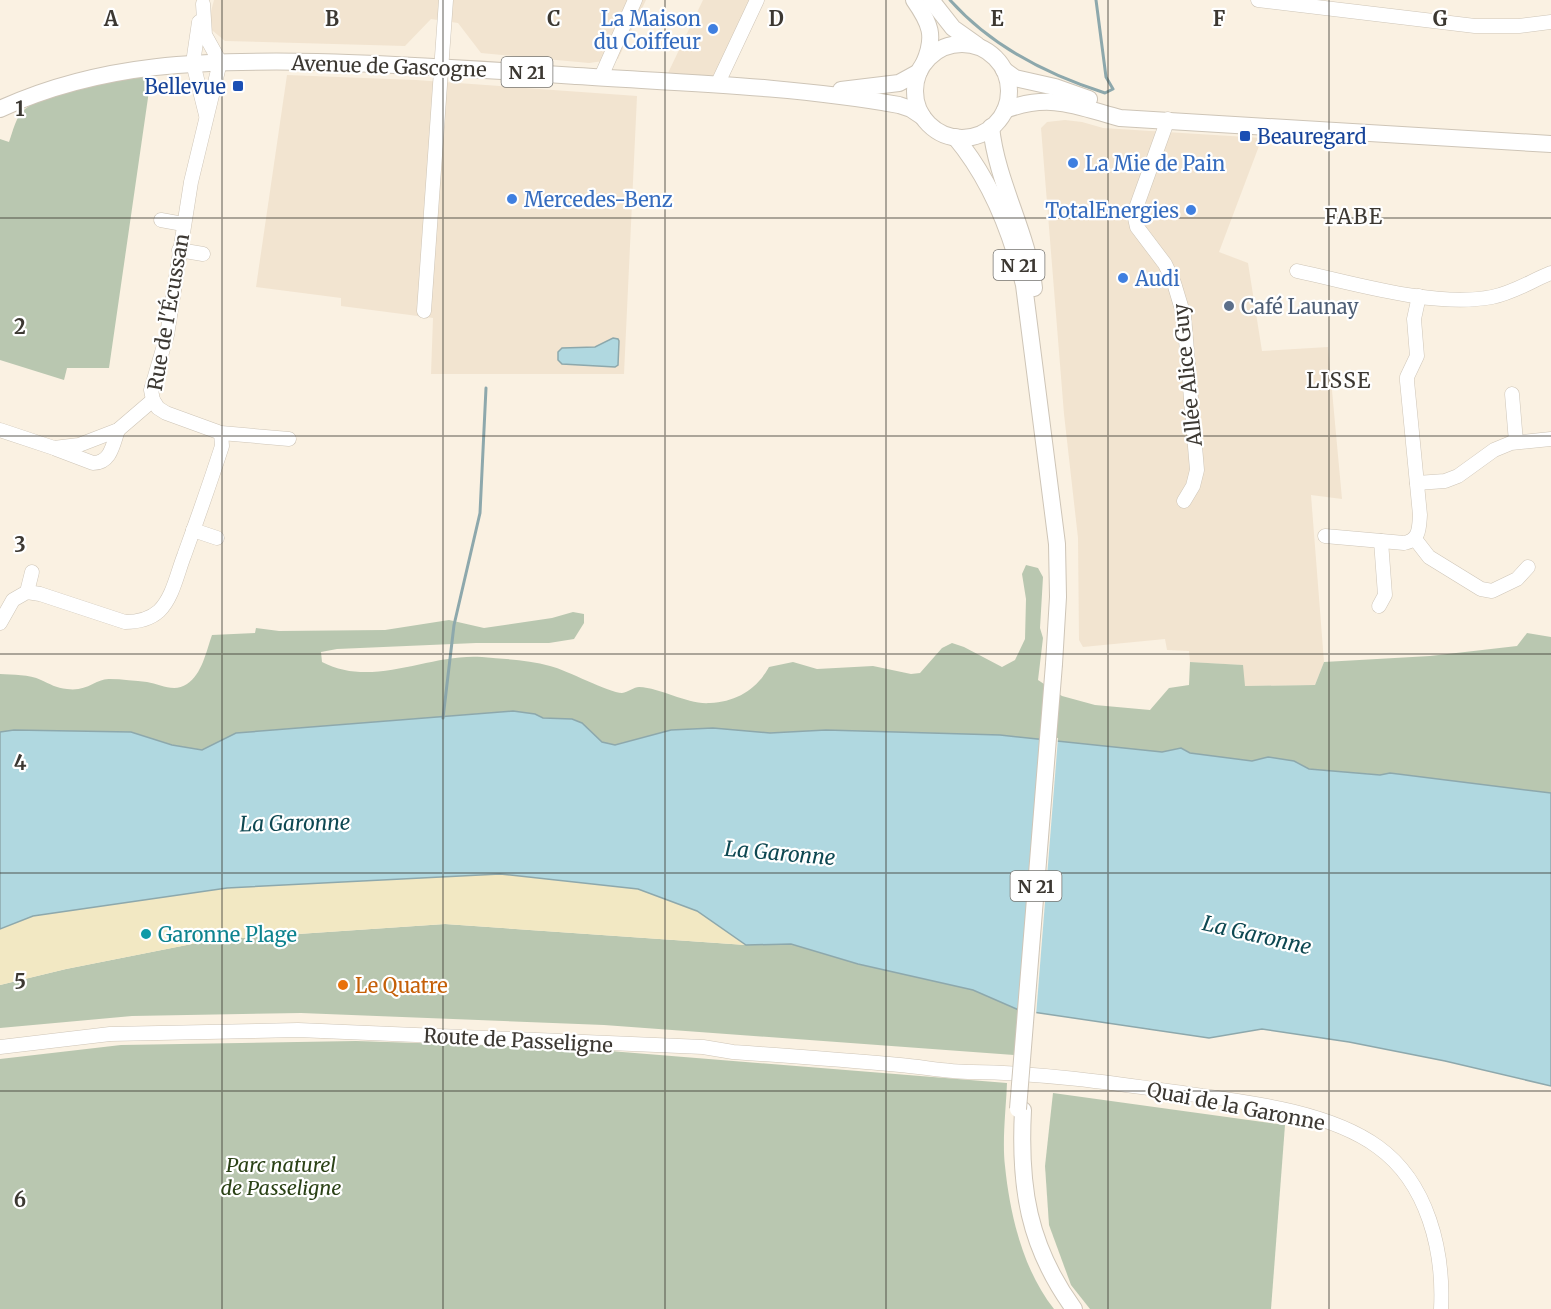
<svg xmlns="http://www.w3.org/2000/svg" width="1551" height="1309" font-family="Merriweather,serif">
  <rect width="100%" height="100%" fill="#faf1e2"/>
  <g fill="#f2e4d0">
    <path d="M 214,0 L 646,0 L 618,59 L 589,63 L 481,53 L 458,23 L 431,19 L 405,46 L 225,41 L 207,26 Z"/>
    <path d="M 703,0 L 752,0 L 715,78 L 668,73 Z"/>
    <path d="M 287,75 L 416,80 L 637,96 L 624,374 L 431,374 L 433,318 L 341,306 L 341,298 L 256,287 Z"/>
    <path d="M 1065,120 L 1082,122 L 1103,128 L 1262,138 L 1219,252 L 1248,263 L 1262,351 L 1328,347 L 1342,499 L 1311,495 L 1324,662 L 1315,685 L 1244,686 L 1242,665 L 1190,662 L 1189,651 L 1167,650 L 1165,639 L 1083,647 L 1079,640 L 1078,538 L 1064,414 L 1041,128 L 1047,122 Z"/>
  </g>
  <g fill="#b9c7b0">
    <path d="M 151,77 L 109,368 L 67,368 L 64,380 L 0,360 L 0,139 L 9,142 C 13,131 16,116 25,109 C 52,88 117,79 151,77 Z"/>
    <path d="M 1026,565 L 1038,568 L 1043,577 L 1040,628 L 1043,638 L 1038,680 L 1062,696 L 1095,705 L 1150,710 L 1169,688 L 1189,685 L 1190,662 L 1243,665 L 1245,686 L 1315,685 L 1324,662 L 1430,656 L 1517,646 L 1527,633 L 1551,637 L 1551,793 L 1390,773 L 1381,775 L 1309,769 L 1294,761 L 1268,757 L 1252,761 L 1190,753 L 1181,748 L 1162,752 L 827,730 L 770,733 L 671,730 L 615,745 L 602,742 L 582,723 L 553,718 L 543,718 L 535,714 L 513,711 L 236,733 L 202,750 L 172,745 L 131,732 L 14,730 L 0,732 L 0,674 C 13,675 29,674 41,680 C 50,684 56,688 67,689 C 88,692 96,678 110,679 C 122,679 135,681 147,682 C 160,684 174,693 187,684 C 202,674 206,652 212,635 L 255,633 L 256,628 L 279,631 L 385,630 L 449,620 L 484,628 L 552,618 L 573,612 L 584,614 L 584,623 L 574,639 L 549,643 L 476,643 L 337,649 L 321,652 L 322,662 C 374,689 428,653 482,657 C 504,659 529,660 550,666 C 567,670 609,693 622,693 C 628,692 634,687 639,687 C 662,688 688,705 710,703 C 736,702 757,689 769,667 L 793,662 L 817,669 L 873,666 L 911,674 L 920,673 L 942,648 L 952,643 L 964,647 L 1002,667 L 1015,660 L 1025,639 L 1026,599 L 1022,574 Z"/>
    <path d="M 445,924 L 746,945 L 791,944 L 858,964 L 973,990 L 1019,1010 L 1014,1055 L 604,1025 L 301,1013 L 132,1016 L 0,1028 L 0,985 L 66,969 L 212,940 Z"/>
    <path d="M 356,1041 L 573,1048 L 1007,1083 C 1006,1109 1002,1141 1005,1166 C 1010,1215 1023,1270 1054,1309 L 0,1309 L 0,1059 L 121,1045 Z"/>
    <path d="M 1053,1093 L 1285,1125 L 1271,1309 L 1090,1309 L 1071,1285 L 1049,1225 L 1045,1166 Z"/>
  </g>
  <path fill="#f2e8c3" d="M 500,874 L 638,889 L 697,911 L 746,945 L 445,924 L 212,940 L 66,969 L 0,985 L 0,929 L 33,916 L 227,888 Z"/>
  <g fill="#b0d8e0" stroke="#8da8ac" stroke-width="1.5">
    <path d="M 613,338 L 618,339 L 619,341 L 618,365 L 615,367 L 562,364 L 558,360 L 558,352 L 562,348 L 595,347 Z"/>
    <path d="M 513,711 L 535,714 L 543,718 L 572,719 L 582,723 L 602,742 L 615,745 L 671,730 L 713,728 L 770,733 L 826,730 L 1000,735 L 1162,752 L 1181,748 L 1190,753 L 1252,761 L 1268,757 L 1294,761 L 1309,769 L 1380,775 L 1390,773 L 1551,793 L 1551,1086 L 1445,1061 L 1349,1042 L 1262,1029 L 1209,1038 L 1019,1010 L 973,990 L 858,964 L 791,944 L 746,945 L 697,911 L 638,889 L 500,874 L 227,888 L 33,916 L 0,929 L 0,732 L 14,730 L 131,732 L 172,745 L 202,750 L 236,733 Z"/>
  </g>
  <path fill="#faf1e2" d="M 1044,737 L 1058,738 L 1036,1016 L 1021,1013 Z"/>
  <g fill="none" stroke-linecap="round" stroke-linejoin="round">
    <g stroke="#8da8ac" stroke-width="3">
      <path d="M 950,0 C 991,46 1048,75 1105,93 L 1113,89 L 1106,77 L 1096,0"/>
      <path d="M 443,718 L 454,625 L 480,513 L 486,388"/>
    </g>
    <g stroke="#cec5b7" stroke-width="15">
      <g id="minor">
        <path d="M 1258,0 L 1475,26 L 1519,26 L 1551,22"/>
        <path d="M 203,4 L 205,35 L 220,62 L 191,182 L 167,335 L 151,390 L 153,400 L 158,408 L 166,413 L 221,433 L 289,439"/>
        <path d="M 199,22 L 193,63 L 206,115"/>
        <path d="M 601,77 L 635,0"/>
        <path d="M 717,85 L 757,0"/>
        <path d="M 1168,119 L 1136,208 L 1135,218 L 1137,227 L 1165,264 L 1174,283 L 1184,316 L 1197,470 L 1193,486 L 1184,501"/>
        <path d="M 161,220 L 183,224"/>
        <path d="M 179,250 L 203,254"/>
        <path d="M 1297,271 C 1354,283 1434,308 1492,297 C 1513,293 1531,281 1551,273"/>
        <path d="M 424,311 L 446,0"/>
        <path d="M 1512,394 L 1516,442"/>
        <path d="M 0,430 L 54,448 L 79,445 L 118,430 L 153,400"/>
        <path d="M 56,449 L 93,463 C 111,463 113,444 118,430"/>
        <path d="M 1417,483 L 1445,481 L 1458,476 L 1494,450 L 1511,443 L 1551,439"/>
        <path d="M 193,530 L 217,538"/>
        <path d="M 1325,536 L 1404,543 C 1420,540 1419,528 1420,515 L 1407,381 L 1407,377 L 1417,356 L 1414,319 L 1419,296"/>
        <path d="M 1415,539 L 1429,557 L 1481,589 L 1492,591 L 1517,579 L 1528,567"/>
        <path d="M 27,592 L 32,572"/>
        <path d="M 1379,606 L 1385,595 L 1381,541"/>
        <path d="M 0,623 L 13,600 L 27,592 L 40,594 L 125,622 C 137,622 149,620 159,611 C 173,597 177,574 184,556 C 197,520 210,483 222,446 L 221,433"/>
        <path d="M 0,1047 L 110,1034 L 298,1030 L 703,1047 L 733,1052 C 789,1056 844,1060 900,1065 C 924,1067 948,1072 972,1072 C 1040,1073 1107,1082 1175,1092 C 1237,1101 1326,1109 1378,1147 C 1428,1183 1444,1251 1441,1309"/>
      </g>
    </g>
    <g stroke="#cec5b7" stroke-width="18">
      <g id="major">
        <path d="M 914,0 C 930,23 936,36 924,63"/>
        <path d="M 931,0 L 953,28 L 977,45"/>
        <circle cx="962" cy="91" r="47"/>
        <path d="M 1004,70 L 1015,78 L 1055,87 L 1089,99"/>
        <path d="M 841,90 L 899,83 L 919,72"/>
        <path d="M 0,109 C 102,62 207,60 317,62 C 404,64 490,70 577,76 C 684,83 792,86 899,105 L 911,109 L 923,117"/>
        <path d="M 1005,110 C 1050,93 1076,106 1120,118 L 1551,144"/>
        <path d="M 991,127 C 997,184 1028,232 1034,288"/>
        <path d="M 955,137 C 991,180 1011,231 1024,285 L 1057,544 L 1058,597 L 1054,664"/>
        <path d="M 1023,1110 C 1019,1186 1028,1246 1074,1309"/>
      </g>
    </g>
    <use href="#minor" stroke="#fff" stroke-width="14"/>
    <use href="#major" stroke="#fff" stroke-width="16"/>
    <g stroke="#cec5b7" stroke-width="18" stroke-linecap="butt">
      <path id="major-bridge" d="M 1018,1109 L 1054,664"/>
    </g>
    <use href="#major-bridge" stroke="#fff" stroke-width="16"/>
  </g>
  <path fill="none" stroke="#3c3832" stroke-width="1.5" stroke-opacity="0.55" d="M 222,0 L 222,1309M 443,0 L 443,1309M 665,0 L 665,1309M 886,0 L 886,1309M 1108,0 L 1108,1309M 1329,0 L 1329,1309M 0,218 L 1551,218M 0,436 L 1551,436M 0,654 L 1551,654M 0,873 L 1551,873M 0,1091 L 1551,1091"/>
  <g fill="#3f7fe0" stroke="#fff" stroke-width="2">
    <circle cx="713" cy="29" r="6"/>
    <circle cx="1073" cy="163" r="6"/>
    <circle cx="512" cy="199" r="6"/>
    <circle cx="1191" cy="210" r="6"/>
    <circle cx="1123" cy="278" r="6"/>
  </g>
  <g fill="#1a4fb4" stroke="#fff" stroke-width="2">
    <rect x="232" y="80" width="12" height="12" rx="3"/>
    <rect x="1239" y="130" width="12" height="12" rx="3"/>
  </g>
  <circle fill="#5c6f8a" stroke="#fff" stroke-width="2" cx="1229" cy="306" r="6"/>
  <circle fill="#0f9aa8" stroke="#fff" stroke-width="2" cx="146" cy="934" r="6"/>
  <circle fill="#e8710a" stroke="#fff" stroke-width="2" cx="343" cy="985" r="6"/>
  <g text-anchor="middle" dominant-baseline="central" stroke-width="4.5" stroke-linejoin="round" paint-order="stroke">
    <g fill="#fff" stroke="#767470" stroke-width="1.5">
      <rect x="501.5" y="57" width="51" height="30" rx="4.5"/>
      <rect x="993.5" y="250" width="51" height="30" rx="4.5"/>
      <rect x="1010.5" y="871" width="51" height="30" rx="4.5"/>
    </g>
    <g font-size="18" font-weight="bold" fill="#3c3832">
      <text x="527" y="72">N 21</text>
      <text x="1019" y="265">N 21</text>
      <text x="1036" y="886">N 21</text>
    </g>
    <g font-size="20" fill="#366cbe" stroke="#fff" text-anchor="start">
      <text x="701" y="18" text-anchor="end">La Maison<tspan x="701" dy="23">du Coiffeur</tspan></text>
      <text x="1085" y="163">La Mie de Pain</text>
      <text x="524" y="199">Mercedes-Benz</text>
      <text x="1179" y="210" text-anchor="end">TotalEnergies</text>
      <text x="1135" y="278">Audi</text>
    </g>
    <g font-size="20" fill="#3c3832" stroke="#fff">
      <text transform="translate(389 66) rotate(2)">Avenue de Gascogne</text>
      <text transform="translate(168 312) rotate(-80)">Rue de l'Écussan</text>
      <text transform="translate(1187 375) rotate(-96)">Allée Alice Guy</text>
      <text transform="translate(518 1040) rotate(3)">Route de Passeligne</text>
      <text transform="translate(1236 1106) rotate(11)">Quai de la Garonne</text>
    </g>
    <g font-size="20" fill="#164399" stroke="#fff" text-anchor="end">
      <text x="226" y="86">Bellevue</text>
      <text x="1257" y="136" text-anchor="start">Beauregard</text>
    </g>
    <g font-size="20" fill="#4e5e75" stroke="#fff" text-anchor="start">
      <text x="1241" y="306">Café Launay</text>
    </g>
    <g font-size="20" fill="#0d838f" stroke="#fff" text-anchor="start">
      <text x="158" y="934">Garonne Plage</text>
    </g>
    <g font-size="20" fill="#c56008" stroke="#fff" text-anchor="start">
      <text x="355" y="985">Le Quatre</text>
    </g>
    <g font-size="20" font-style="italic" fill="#2b4216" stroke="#fff">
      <text x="281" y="1164">Parc naturel<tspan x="281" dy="23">de Passeligne</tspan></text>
    </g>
    <g font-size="21" letter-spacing="1.5" fill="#3c3832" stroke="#fff">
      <text x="1354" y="216">FABE</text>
      <text x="1339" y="380">LISSE</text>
    </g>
    <g font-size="21" font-style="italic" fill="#0e4852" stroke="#fff">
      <text transform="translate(295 823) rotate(-1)">La Garonne</text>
      <text transform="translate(780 853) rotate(5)">La Garonne</text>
      <text transform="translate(1257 935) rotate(13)">La Garonne</text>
    </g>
  </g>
  <g font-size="20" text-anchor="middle" font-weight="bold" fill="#3c3832" stroke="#fff" stroke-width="4.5" stroke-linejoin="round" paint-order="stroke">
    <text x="111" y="26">A</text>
    <text x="332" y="26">B</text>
    <text x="554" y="26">C</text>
    <text x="776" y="26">D</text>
    <text x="997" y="26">E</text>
    <text x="1219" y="26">F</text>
    <text x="1440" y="26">G</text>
    <text x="20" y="116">1</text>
    <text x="20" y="334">2</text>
    <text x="20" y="552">3</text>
    <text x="20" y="770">4</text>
    <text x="20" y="989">5</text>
    <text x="20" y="1207">6</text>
  </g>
</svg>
